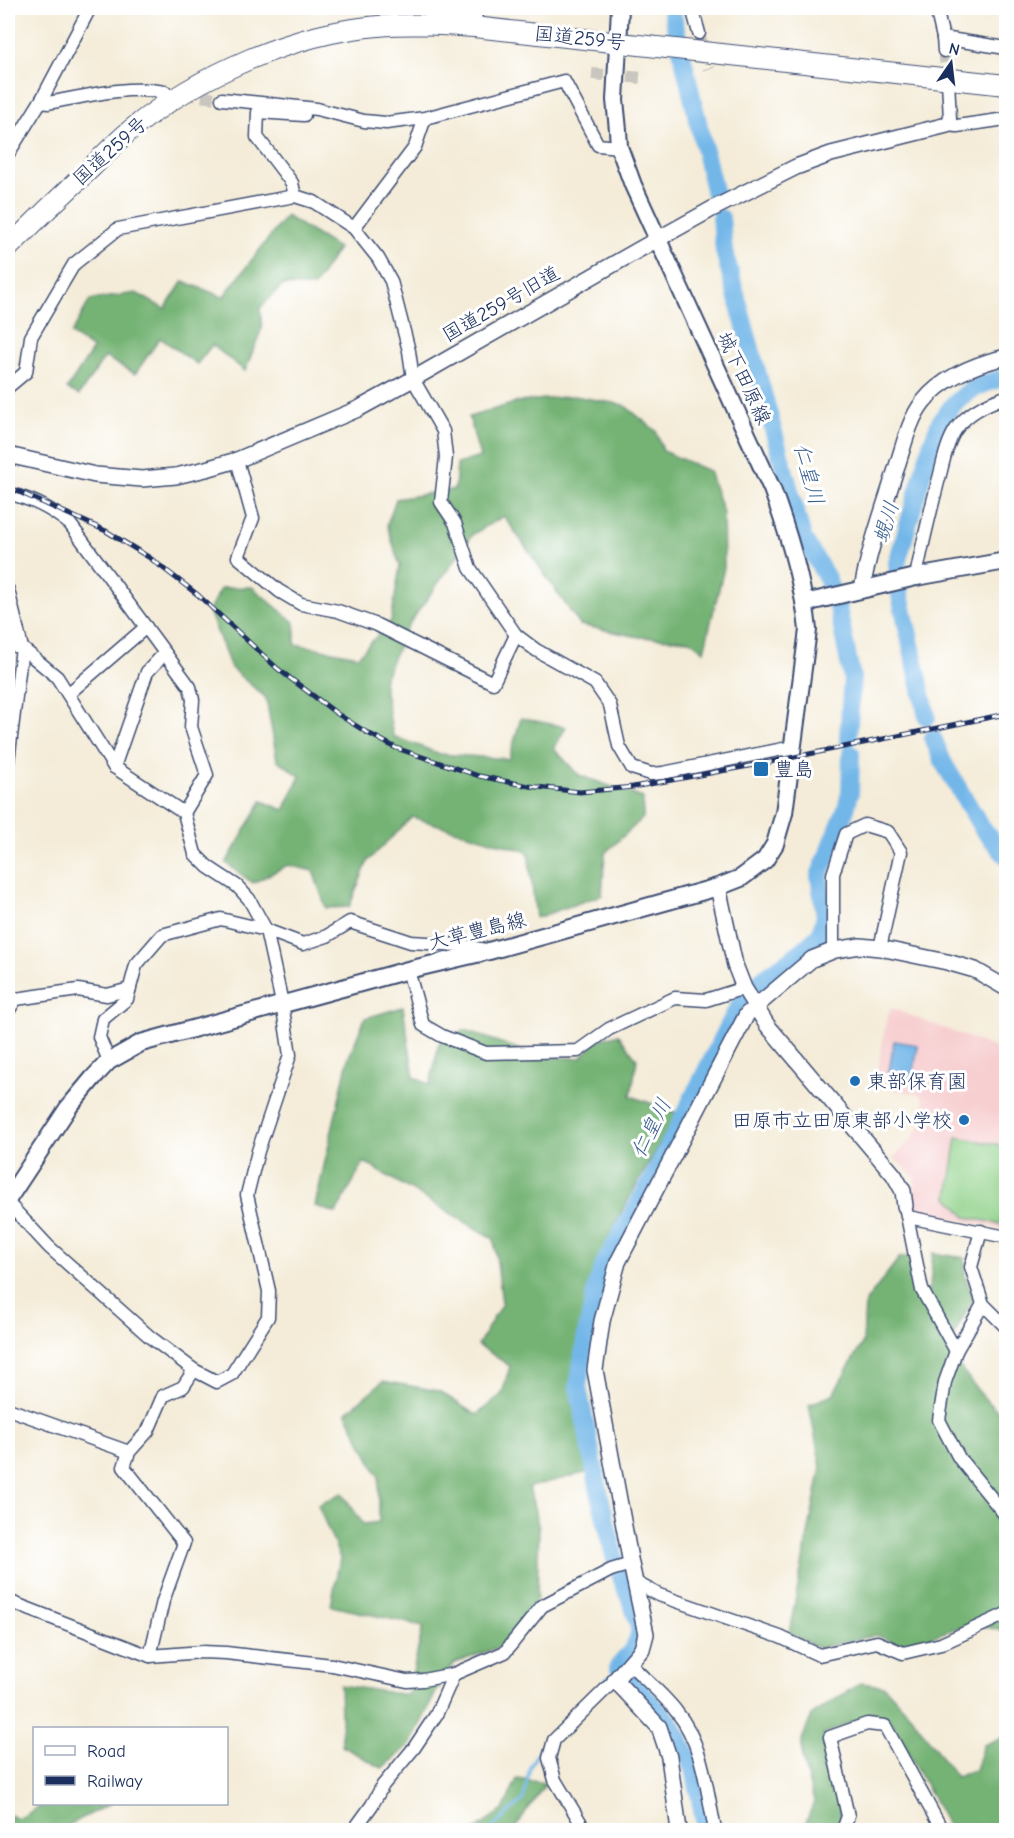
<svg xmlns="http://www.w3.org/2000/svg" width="1014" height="1838" font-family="'Comic Neue','Klee One',sans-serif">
  <rect width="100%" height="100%" fill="#fff"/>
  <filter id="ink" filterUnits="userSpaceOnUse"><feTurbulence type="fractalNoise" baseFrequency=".0167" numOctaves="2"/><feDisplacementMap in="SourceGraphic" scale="12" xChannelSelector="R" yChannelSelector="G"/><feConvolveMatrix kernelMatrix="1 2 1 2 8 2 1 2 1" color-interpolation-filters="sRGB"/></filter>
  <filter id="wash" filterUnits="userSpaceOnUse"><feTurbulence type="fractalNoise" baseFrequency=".008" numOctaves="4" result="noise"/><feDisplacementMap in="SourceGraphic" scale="24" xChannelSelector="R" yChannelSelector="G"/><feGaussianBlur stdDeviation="1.35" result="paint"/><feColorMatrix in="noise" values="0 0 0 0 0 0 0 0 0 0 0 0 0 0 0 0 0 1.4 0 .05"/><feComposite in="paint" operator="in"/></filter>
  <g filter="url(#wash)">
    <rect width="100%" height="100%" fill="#f4ecd8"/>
    <path fill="#f7cfd0" d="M 891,1008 L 1006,1052 L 1006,1230 L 923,1213 L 915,1210 L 913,1205 L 915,1177 L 893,1158 L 911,1140 L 918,1129 L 924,1112 L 923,1098 L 919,1094 L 875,1087 L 886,1021 Z"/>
    <path fill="#90d189" stroke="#568074" stroke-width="1.5" d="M 957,1137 L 1006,1146 L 1006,1225 L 966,1217 L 948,1197 Z"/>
    <g fill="#74b375" stroke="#48716a" stroke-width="1.5">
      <path d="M 286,216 L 338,248 L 314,287 L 283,285 L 260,308 L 262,328 L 245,371 L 212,345 L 197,364 L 160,338 L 135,374 L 105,357 L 79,395 L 67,389 L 93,349 L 71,334 L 90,300 L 136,293 L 165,309 L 183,281 L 223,297 Z"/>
      <path d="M 574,396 L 624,405 L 656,431 L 663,451 L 709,471 L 723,513 L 724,568 L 704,651 L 690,640 L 639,637 L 580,625 L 504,516 L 473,534 L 407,627 L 383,681 L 393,736 L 440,754 L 509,759 L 521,718 L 566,727 L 554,749 L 579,775 L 643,798 L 643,818 L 605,853 L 602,895 L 536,918 L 528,852 L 412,817 L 368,861 L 349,907 L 326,908 L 313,871 L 288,865 L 253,883 L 226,863 L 262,801 L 284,810 L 300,776 L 277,760 L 266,698 L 231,668 L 209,611 L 221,588 L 252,587 L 295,623 L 295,644 L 358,656 L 391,621 L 400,566 L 387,525 L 396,499 L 455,489 L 457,464 L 480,457 L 469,417 L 518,402 Z"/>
      <path d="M 403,1007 L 414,1077 L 430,1085 L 439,1043 L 465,1030 L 540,1057 L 580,1058 L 599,1040 L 618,1034 L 637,1059 L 631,1096 L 677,1113 L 621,1213 L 601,1255 L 591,1281 L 573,1386 L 589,1472 L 529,1487 L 539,1528 L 537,1599 L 499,1647 L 455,1663 L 442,1680 L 410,1745 L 382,1768 L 342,1746 L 340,1685 L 408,1695 L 423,1626 L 331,1606 L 340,1558 L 318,1505 L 342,1493 L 363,1524 L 379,1522 L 379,1477 L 346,1413 L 383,1381 L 439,1391 L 476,1415 L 502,1394 L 510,1366 L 478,1345 L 502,1303 L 494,1239 L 364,1162 L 336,1213 L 315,1206 L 348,1059 L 365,1018 Z"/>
      <path d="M 933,1253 L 965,1258 L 965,1277 L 974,1297 L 947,1348 C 959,1365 988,1410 1006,1415 L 1006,1636 L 1002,1631 L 972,1623 L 903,1646 L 876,1635 L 819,1648 L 789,1633 L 821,1467 L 809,1405 L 833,1394 L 863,1342 L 865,1303 L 899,1258 L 909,1256 L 920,1297 L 930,1287 Z"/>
      <path d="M 860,1683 L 884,1686 L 913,1718 L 956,1777 L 975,1770 L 983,1745 L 1006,1736 L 1006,1830 L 950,1830 L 891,1721 L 864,1717 L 823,1735 L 841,1816 L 836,1830 L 803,1830 L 814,1802 L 802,1758 L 802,1740 L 812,1715 Z"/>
      <path d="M 517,1779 L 546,1783 L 514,1830 L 475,1830 L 503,1810 Z"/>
      <path d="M 45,1804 L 110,1804 L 59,1830 L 8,1830 L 8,1814 L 18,1819 Z"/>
    </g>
    <path fill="#73b7e9" stroke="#4773a4" stroke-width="1.5" d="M 894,1041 L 918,1045 L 912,1082 L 888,1078 Z"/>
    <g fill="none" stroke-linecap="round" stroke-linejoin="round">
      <g stroke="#73b7e9" stroke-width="3">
        <path d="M 595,1691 L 609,1677"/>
        <path d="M 490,1830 L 523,1800 L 530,1767 L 540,1748 L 549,1739"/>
      </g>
      <g stroke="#73b7e9" stroke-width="18">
        <path d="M 671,8 L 715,194"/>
        <path d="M 721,218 L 724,251 L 803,538 L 827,578 L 838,608 L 852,678 L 848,738"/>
        <path d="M 927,717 L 900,595 L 897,563 L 931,445 L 940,422 L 953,405 L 969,391 L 987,383 L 1006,377"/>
        <path d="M 933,738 L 943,762 L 982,828 L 1006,856"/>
        <path d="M 615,1560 L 601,1501 L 578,1387 L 586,1335 L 597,1284 L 606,1260 L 649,1185 L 738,1007 L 762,979 L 803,950 L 820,935 L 825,916 L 819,876 L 846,809 L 850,793 L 851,754"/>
        <path d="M 618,1667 C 626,1657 637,1647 639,1634 C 641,1623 625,1587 620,1575"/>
        <path d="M 628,1678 L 672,1725 L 694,1768 L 706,1830"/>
      </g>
    </g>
  </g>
  <g filter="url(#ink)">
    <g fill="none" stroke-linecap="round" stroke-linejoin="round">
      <g stroke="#c9c6c0" stroke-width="12" stroke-dasharray="12 6" stroke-linecap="butt">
        <path d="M 699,33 L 709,69"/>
        <path d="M 944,51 L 948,81"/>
        <path d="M 592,74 L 644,78"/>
        <path d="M 184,94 L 222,99"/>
      </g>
      <g stroke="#3c4b70" stroke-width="15">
        <g id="minor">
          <path d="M 692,8 L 699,33"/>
          <path d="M 936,8 L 943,38 L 944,51"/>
          <path d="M 943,38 L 1006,48"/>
          <path d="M 948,81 L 950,119 L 947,125 L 957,126 L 1006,119"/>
          <path d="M 42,99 L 48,103 C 87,96 126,85 165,92"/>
          <path d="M 222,99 L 317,109 L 364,121 L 386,123 L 425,118 L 564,81 L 598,145 L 619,147"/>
          <path d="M 8,154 L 42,99 L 90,8"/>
          <path d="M 295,196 L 292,183 L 257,137 L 258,112 L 304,115"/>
          <path d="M 354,228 L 415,147 L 425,118"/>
          <path d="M 8,387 L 26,372 L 31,337 L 74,264 L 118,229 L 295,196 L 314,202 L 354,228 L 378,258 L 391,281 L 409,351 L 413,379 L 443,431 L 446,457 L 441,502 L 455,523 L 470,568 L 516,635 L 536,650 L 595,683 L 610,705 L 619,746 L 632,768 L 651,774 L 663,773 L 793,747"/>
          <path d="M 237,460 L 253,518 L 238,557 L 279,591 L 301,604 L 338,611 L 377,625 L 493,683 L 516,635"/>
          <path d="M 8,493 C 33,500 49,507 70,524 L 190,687 L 193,700 L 191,727 L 207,775 L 184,813"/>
          <path d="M 916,577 C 922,545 930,513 938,482 C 943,464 946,444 956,429 C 968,412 987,403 1006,397"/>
          <path d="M 8,590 L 22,648 L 8,761"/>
          <path d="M 8,644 L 22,648 L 57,677 L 114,767 L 184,813 L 195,854 L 208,867 L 237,886 L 249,899 L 266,930 L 282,1003 L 290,1055 L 258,1151 L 247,1195 L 269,1291 L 268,1317 L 232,1374 L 217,1382 L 194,1370 L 150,1337 L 49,1247 L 8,1203"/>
          <path d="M 68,694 L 146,627"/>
          <path d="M 114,767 L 147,672 L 165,653"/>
          <path d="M 835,950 L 833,944 L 833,874 L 846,834 L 865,825 L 888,832 L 901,852 L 880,948"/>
          <path d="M 408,970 L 423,1025 L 442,1036 L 486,1053 L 578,1051 L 609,1029 L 675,998 L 706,1000 L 744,988"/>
          <path d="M 8,1011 L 16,999 L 78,990 L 107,995 L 130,989"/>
          <path d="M 109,1061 L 99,1037 L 103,1019 L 127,999 L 136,965 L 162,935 L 221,919 L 266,930 L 303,944 L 327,936 L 350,922 L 411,942 L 459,945 L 485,950"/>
          <path d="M 905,1206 L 922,1290 L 956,1351"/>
          <path d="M 908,1217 L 1006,1237"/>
          <path d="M 981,1231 L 971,1267 L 983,1304 L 1006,1327"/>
          <path d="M 983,1304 L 956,1351 L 945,1382 L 939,1420 L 959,1458 L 1006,1516"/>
          <path d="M 8,1409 L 129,1452"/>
          <path d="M 635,1582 L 659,1595 L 780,1637 L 819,1655 L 877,1642 L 903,1653 L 941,1644 L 1006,1614"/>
          <path d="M 8,1601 L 150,1656 L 202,1652 L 226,1653 L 332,1665 L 407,1681 L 423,1680 L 454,1674 L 505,1652 L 542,1606 L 611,1570 L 631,1564"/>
          <path d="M 150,1656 L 163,1601 L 184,1543 L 124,1467 L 129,1452 L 148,1431 L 163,1396 L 183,1387 L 194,1370"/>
          <path d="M 630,1664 C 645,1680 663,1694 676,1711 C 703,1743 707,1791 715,1830"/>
          <path d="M 354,1830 L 372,1805 L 383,1785 L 414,1748 L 436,1715 L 454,1674"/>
          <path d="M 585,1830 L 555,1780 L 549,1758 L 554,1740 L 615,1680"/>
          <path d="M 843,1830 L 848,1816 L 830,1737 L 867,1724 L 885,1726 L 942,1830"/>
        </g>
      </g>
      <g stroke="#3c4b70" stroke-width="18">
        <g id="tertiary">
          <path d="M 474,27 L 474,8"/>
          <path d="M 8,455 L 95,475 L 142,479 L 176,476 L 206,469 L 237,460 L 358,409 L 413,379 L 640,249 L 712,209 L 796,167 L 831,154 L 947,125"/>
          <path d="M 862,590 C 868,551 885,505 897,466 C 904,445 909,420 923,402 C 943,377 976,364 1006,357"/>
          <path d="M 718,887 L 735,965 L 744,988 L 767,1025 L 894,1175 L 903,1191 L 905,1206"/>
          <path d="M 679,1830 L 669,1757 L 659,1727 L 615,1680 L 642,1649 L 646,1634 L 631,1564 L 595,1370 L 602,1321 L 618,1262 L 747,1014 L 812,959 L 835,950 L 860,946 L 880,948 L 947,962 L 975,970 L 1006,988"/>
        </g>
      </g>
      <g stroke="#3c4b70" stroke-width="20">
        <g id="secondary">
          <path d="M 805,603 L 916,577 L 1006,561"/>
          <path d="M 8,1199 L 68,1108 L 93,1078 L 109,1061 L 141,1043 L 408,970 L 489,951 L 718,887 L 741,878 L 765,860 L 775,844 L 784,813 L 808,630 C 803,581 789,535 772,489 L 633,185 L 619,147 L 618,130 L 615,100 L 620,8"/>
        </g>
      </g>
      <g stroke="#3c4b70" stroke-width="22">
        <path id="trunk" d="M 8,248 C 35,221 62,195 90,169 C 104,155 118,140 133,128 C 199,75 293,33 378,26 C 410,23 442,25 474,27 L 1006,85"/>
      </g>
      <use href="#minor" stroke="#fff" stroke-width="12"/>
      <use href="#tertiary" stroke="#fff" stroke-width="15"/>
      <use href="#secondary" stroke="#fff" stroke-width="16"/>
      <use href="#trunk" stroke="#fff" stroke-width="20"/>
      <g stroke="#1b2f5e" stroke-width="5">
        <path id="rail" d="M 8,487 L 106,531 L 150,558 L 198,595 L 278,669 L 336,713 L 366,732 L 396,748 L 479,776 L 529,786 L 580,792 L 633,787 L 760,764 L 1006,714"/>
      </g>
      <use href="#rail" stroke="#fff" stroke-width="3" stroke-dasharray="9" stroke-linecap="butt"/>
    </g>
  </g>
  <g fill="#1f6fb2" stroke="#fff" stroke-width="2">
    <rect x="753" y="761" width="16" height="16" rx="3"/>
    <circle cx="855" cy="1081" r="6"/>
    <circle cx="964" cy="1120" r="6"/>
  </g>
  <g text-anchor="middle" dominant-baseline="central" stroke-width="6" stroke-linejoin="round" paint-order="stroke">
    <g font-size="20" fill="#1b2f5e" stroke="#fff">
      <text transform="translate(580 38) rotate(6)">国道259号</text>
      <text transform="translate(110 151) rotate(-42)">国道259号</text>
      <text transform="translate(501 304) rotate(-30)">国道259号旧道</text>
      <text transform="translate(744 378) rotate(65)">城下田原線</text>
      <text transform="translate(477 931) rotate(-14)">大草豊島線</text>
    </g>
    <g font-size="20" fill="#1b2f5e" stroke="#fff" text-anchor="start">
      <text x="774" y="769">豊島</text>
      <text x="867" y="1081">東部保育園</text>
      <text x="952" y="1120" text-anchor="end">田原市立田原東部小学校</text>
    </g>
    <g font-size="21" font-style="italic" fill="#3a5f8f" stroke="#fff">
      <text transform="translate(809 474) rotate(75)">仁皇川</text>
      <text transform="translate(886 522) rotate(-73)">蜆川</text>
      <text transform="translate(651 1128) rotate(-63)">仁皇川</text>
    </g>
  </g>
  <rect width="1014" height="1838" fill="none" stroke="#fff" stroke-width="30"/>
  <rect x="33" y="1727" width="195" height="78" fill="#ffffff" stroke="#a4acbf" stroke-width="1.5"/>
  <rect x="45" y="1746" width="30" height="9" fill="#ffffff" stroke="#a4acbf" stroke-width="1.5"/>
  <text x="87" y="1757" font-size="18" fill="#1b2f5e">Road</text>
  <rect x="45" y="1776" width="30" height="9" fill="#1b2f5e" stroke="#a4acbf" stroke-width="1.5"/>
  <text x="87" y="1787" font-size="18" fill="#1b2f5e">Railway</text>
  <g transform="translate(951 63) rotate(14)" stroke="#ffffff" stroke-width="4.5" paint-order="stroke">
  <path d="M0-4.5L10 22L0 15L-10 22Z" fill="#1b2f5e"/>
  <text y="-9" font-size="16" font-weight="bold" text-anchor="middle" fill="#1b2f5e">N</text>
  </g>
</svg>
